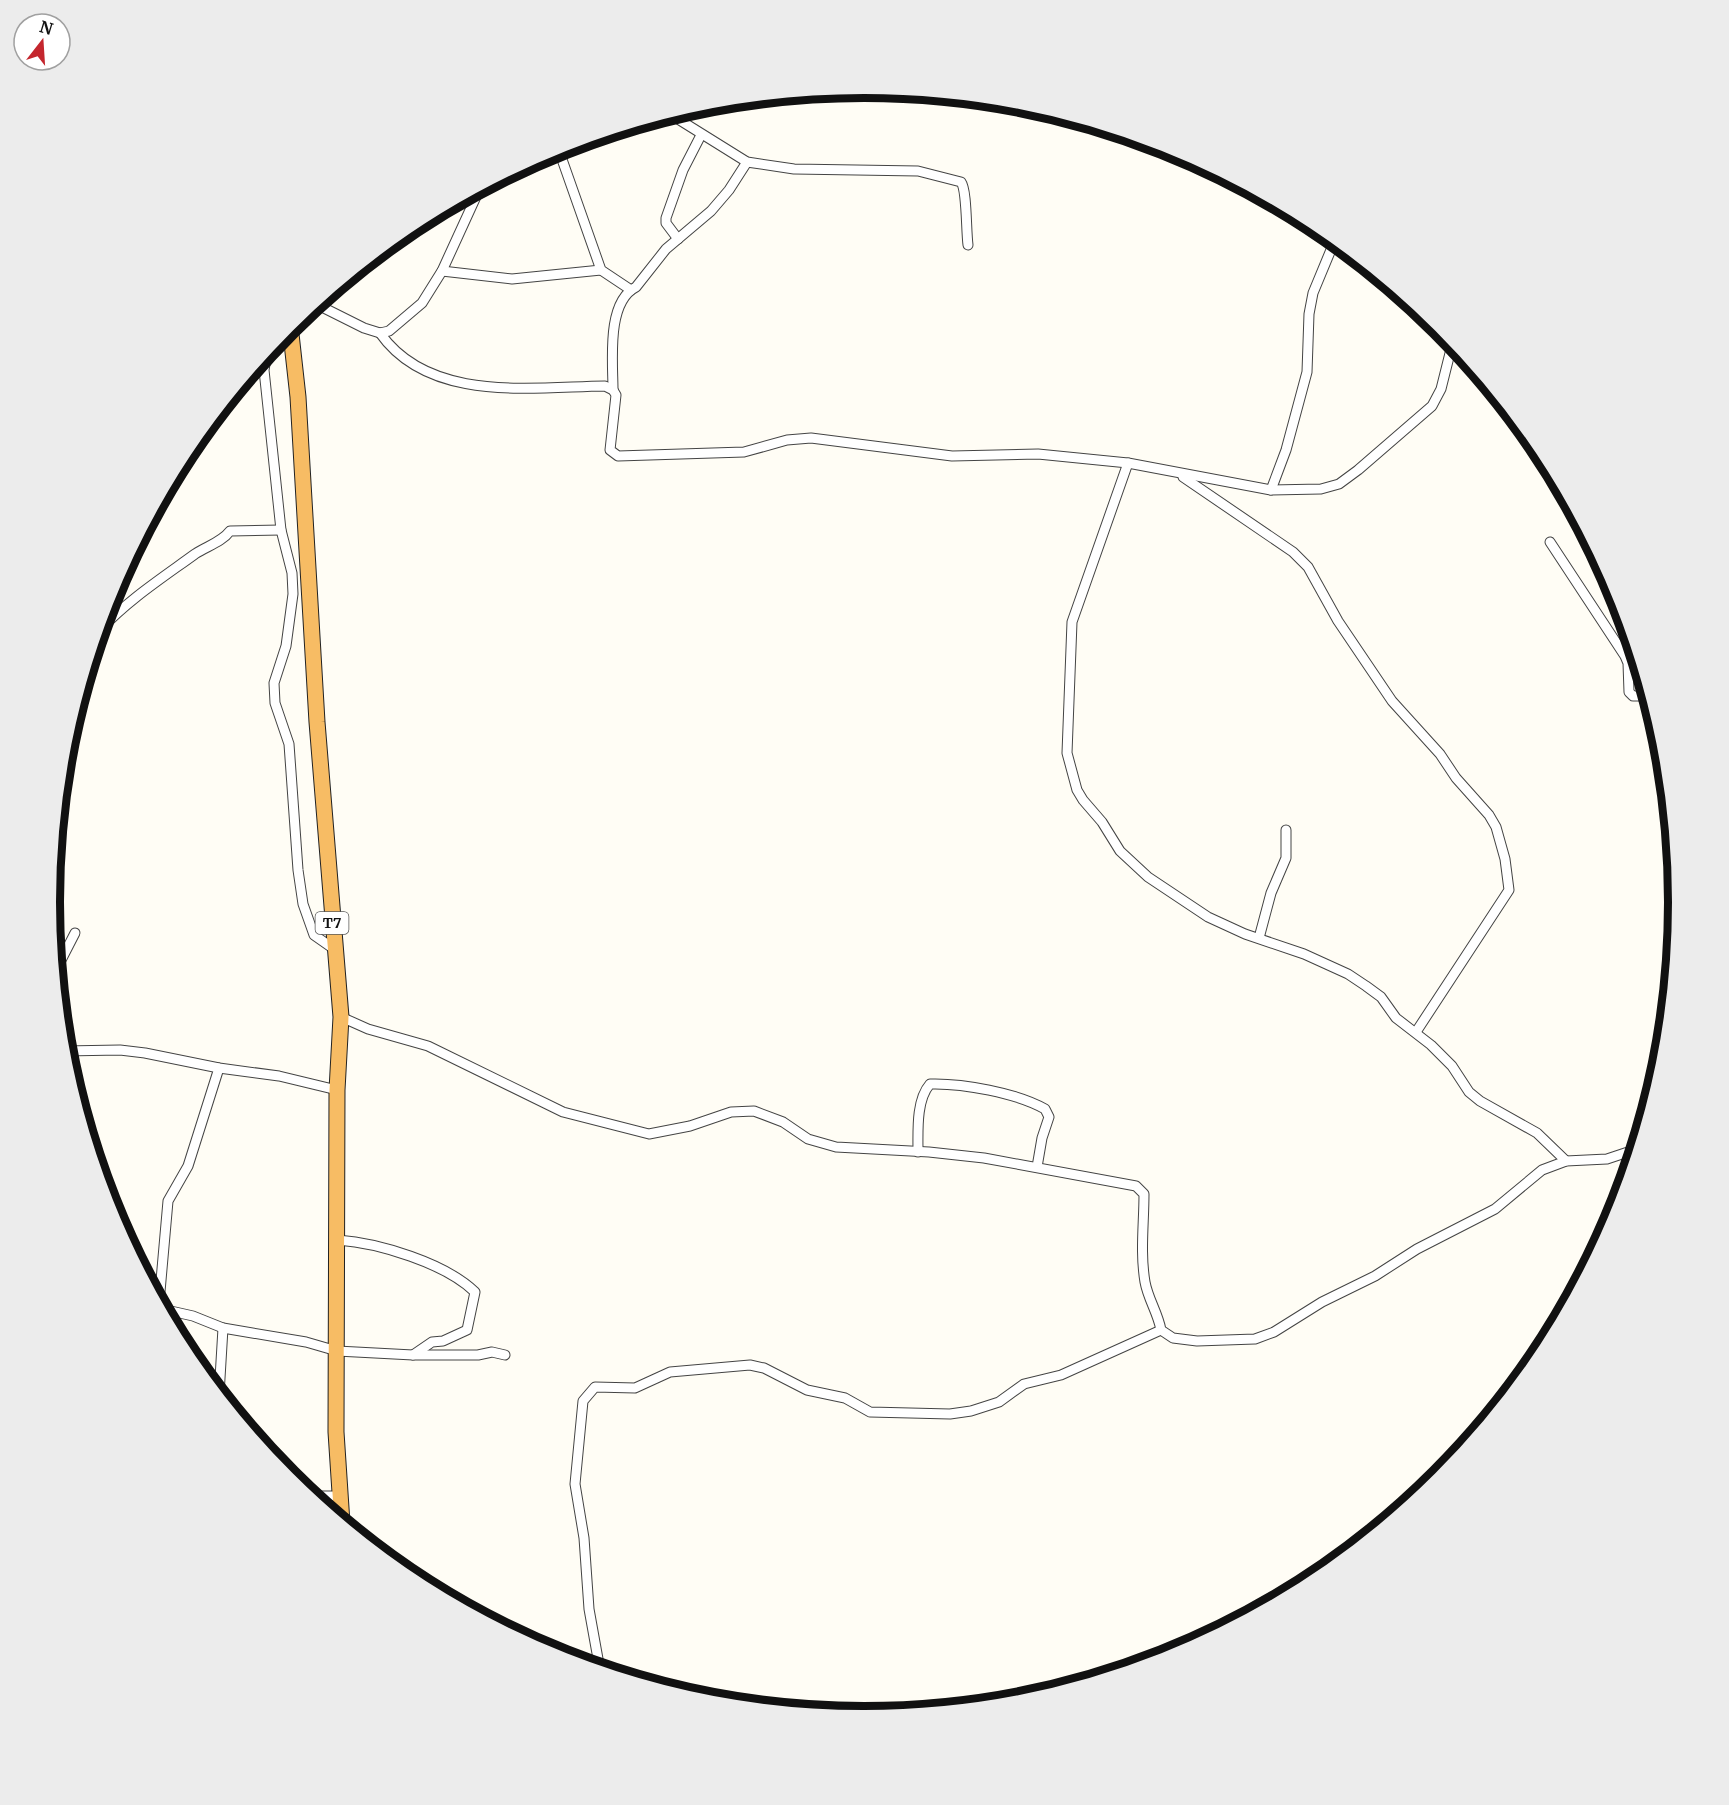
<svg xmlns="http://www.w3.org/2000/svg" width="1729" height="1805" font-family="Merriweather,serif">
  <rect width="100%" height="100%" fill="#fffdf5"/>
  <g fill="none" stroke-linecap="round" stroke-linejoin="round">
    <g stroke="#444" stroke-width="11">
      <g id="minor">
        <path d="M 670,114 L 747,162 L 794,169 L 918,171 L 961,182 C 967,190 966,230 968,245"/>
        <path d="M 558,148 L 601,270 L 631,290"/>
        <path d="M 678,239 L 666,223 L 666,218 L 683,170 L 701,135"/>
        <path d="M 442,271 L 512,279 L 601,270"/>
        <path d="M 316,304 L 364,328 L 380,333 L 389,331 L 422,303 L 442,271 L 480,188"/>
        <path d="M 380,333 C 429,403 531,387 605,386 L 613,390 L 616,395 L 610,450 L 618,456 L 744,452 L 787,440 L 811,438 L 952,456 L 1038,454 L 1128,463 L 1271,490 L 1321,489 L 1339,484 L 1358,470 L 1432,406 L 1441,389 L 1453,341"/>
        <path d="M 267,353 L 264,370 L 281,530 L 292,573 L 293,594 L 286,646 L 274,683 L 275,703 L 289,744 L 298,870 L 303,904 L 314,935 L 334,949"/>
        <path d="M 613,390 C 613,362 606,302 636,287 L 666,249 L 711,211 L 729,190 L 747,162"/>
        <path d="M 1128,463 L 1072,622 L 1067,753 L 1077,790 L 1083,800 L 1102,822 L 1120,851 L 1148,877 L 1208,917 L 1245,934 L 1304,954 L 1348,974 L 1366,986 L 1381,997 L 1396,1018 L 1431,1045 L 1452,1066 L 1469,1092 L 1480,1101 L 1537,1133 L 1566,1161"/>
        <path d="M 1183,477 L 1293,552 L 1308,567 L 1338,621 L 1392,701 L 1440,754 L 1456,778 L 1489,815 L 1496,827 L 1505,859 L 1509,890 L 1416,1032"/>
        <path d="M 1271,490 L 1286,450 L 1307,372 L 1309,314 L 1313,293 L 1335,240"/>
        <path d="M 1550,542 L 1625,656 L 1628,663 L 1629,692 L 1633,696 L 1649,696"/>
        <path d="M 109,600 L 120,608"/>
        <path d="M 100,630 C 128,600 162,578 195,554 C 207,546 222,542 230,531 L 281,530"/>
        <path d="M 1259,938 L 1271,893 L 1286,858 L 1286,830"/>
        <path d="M 56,970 L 75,933"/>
        <path d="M 341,1017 L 368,1029 L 428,1046 L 563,1112 L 649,1134 L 690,1126 L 731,1112 L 754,1111 L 783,1122 L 808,1139 L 836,1147 L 929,1152 L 984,1158 L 1136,1186 L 1144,1194 C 1144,1223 1140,1252 1145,1282 C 1148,1299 1158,1313 1161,1330 L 1173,1338 L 1197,1341 L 1255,1339 L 1274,1332 L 1322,1302 L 1375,1276 L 1417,1249 L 1495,1209 L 1542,1170 L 1566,1161 L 1607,1159 L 1637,1149"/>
        <path d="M 64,1051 L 120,1050 L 145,1053 L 219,1068 L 279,1076 L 337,1090"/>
        <path d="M 918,1152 C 918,1131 916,1100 930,1084 C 962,1083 1017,1093 1045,1109 L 1049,1117 L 1042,1138 L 1037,1167"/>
        <path d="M 338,1240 C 379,1243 445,1263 475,1292 L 467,1330 L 443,1341 L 432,1342 L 413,1355"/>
        <path d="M 159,1303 L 168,1201 L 188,1166 L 219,1068"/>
        <path d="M 162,1309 L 193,1316 L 223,1328 L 306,1342 L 337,1351 L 413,1355 L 478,1355 L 492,1352 L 505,1355"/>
        <path d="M 219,1395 L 223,1328"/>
        <path d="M 309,1496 L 340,1496"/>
        <path d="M 600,1670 L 589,1609 L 584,1538 L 575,1484 L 583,1401 L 595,1387 L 635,1388 L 670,1372 L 750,1365 L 764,1368 L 807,1390 L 845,1398 L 870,1412 L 950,1414 L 971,1411 L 999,1402 L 1024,1384 L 1061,1375 L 1161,1330"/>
      </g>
    </g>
    <g stroke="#222" stroke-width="17">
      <path id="trunk" d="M 290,325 L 298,397 L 317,722 L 341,1017 L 337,1090 L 336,1432 L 342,1523"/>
    </g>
    <use href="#minor" stroke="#fff" stroke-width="9"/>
    <use href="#trunk" stroke="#f7bc64" stroke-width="15"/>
  </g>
  <g text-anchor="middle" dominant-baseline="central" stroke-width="6" stroke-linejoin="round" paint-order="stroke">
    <rect fill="#fff" stroke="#585858" stroke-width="1.5" x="315.5" y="912" width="33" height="22" rx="4.5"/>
    <g font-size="14" font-weight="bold" fill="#111">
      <text x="332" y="923">T7</text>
    </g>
  </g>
  <path d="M0 0H1729V1805H0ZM60 902a804 804 0 1 1 1608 0a804 804 0 1 1-1608 0Z" fill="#ececec" fill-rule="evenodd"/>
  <path fill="none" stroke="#111" stroke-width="8" d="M60 902a804 804 0 1 1 1608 0a804 804 0 1 1-1608 0Z"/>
  <g transform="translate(42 42) rotate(17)"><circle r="28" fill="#ffffff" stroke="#a0a0a0" stroke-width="1.5"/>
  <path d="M0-4.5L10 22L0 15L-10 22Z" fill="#c4262e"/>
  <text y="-9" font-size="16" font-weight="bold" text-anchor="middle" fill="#111111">N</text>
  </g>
</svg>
